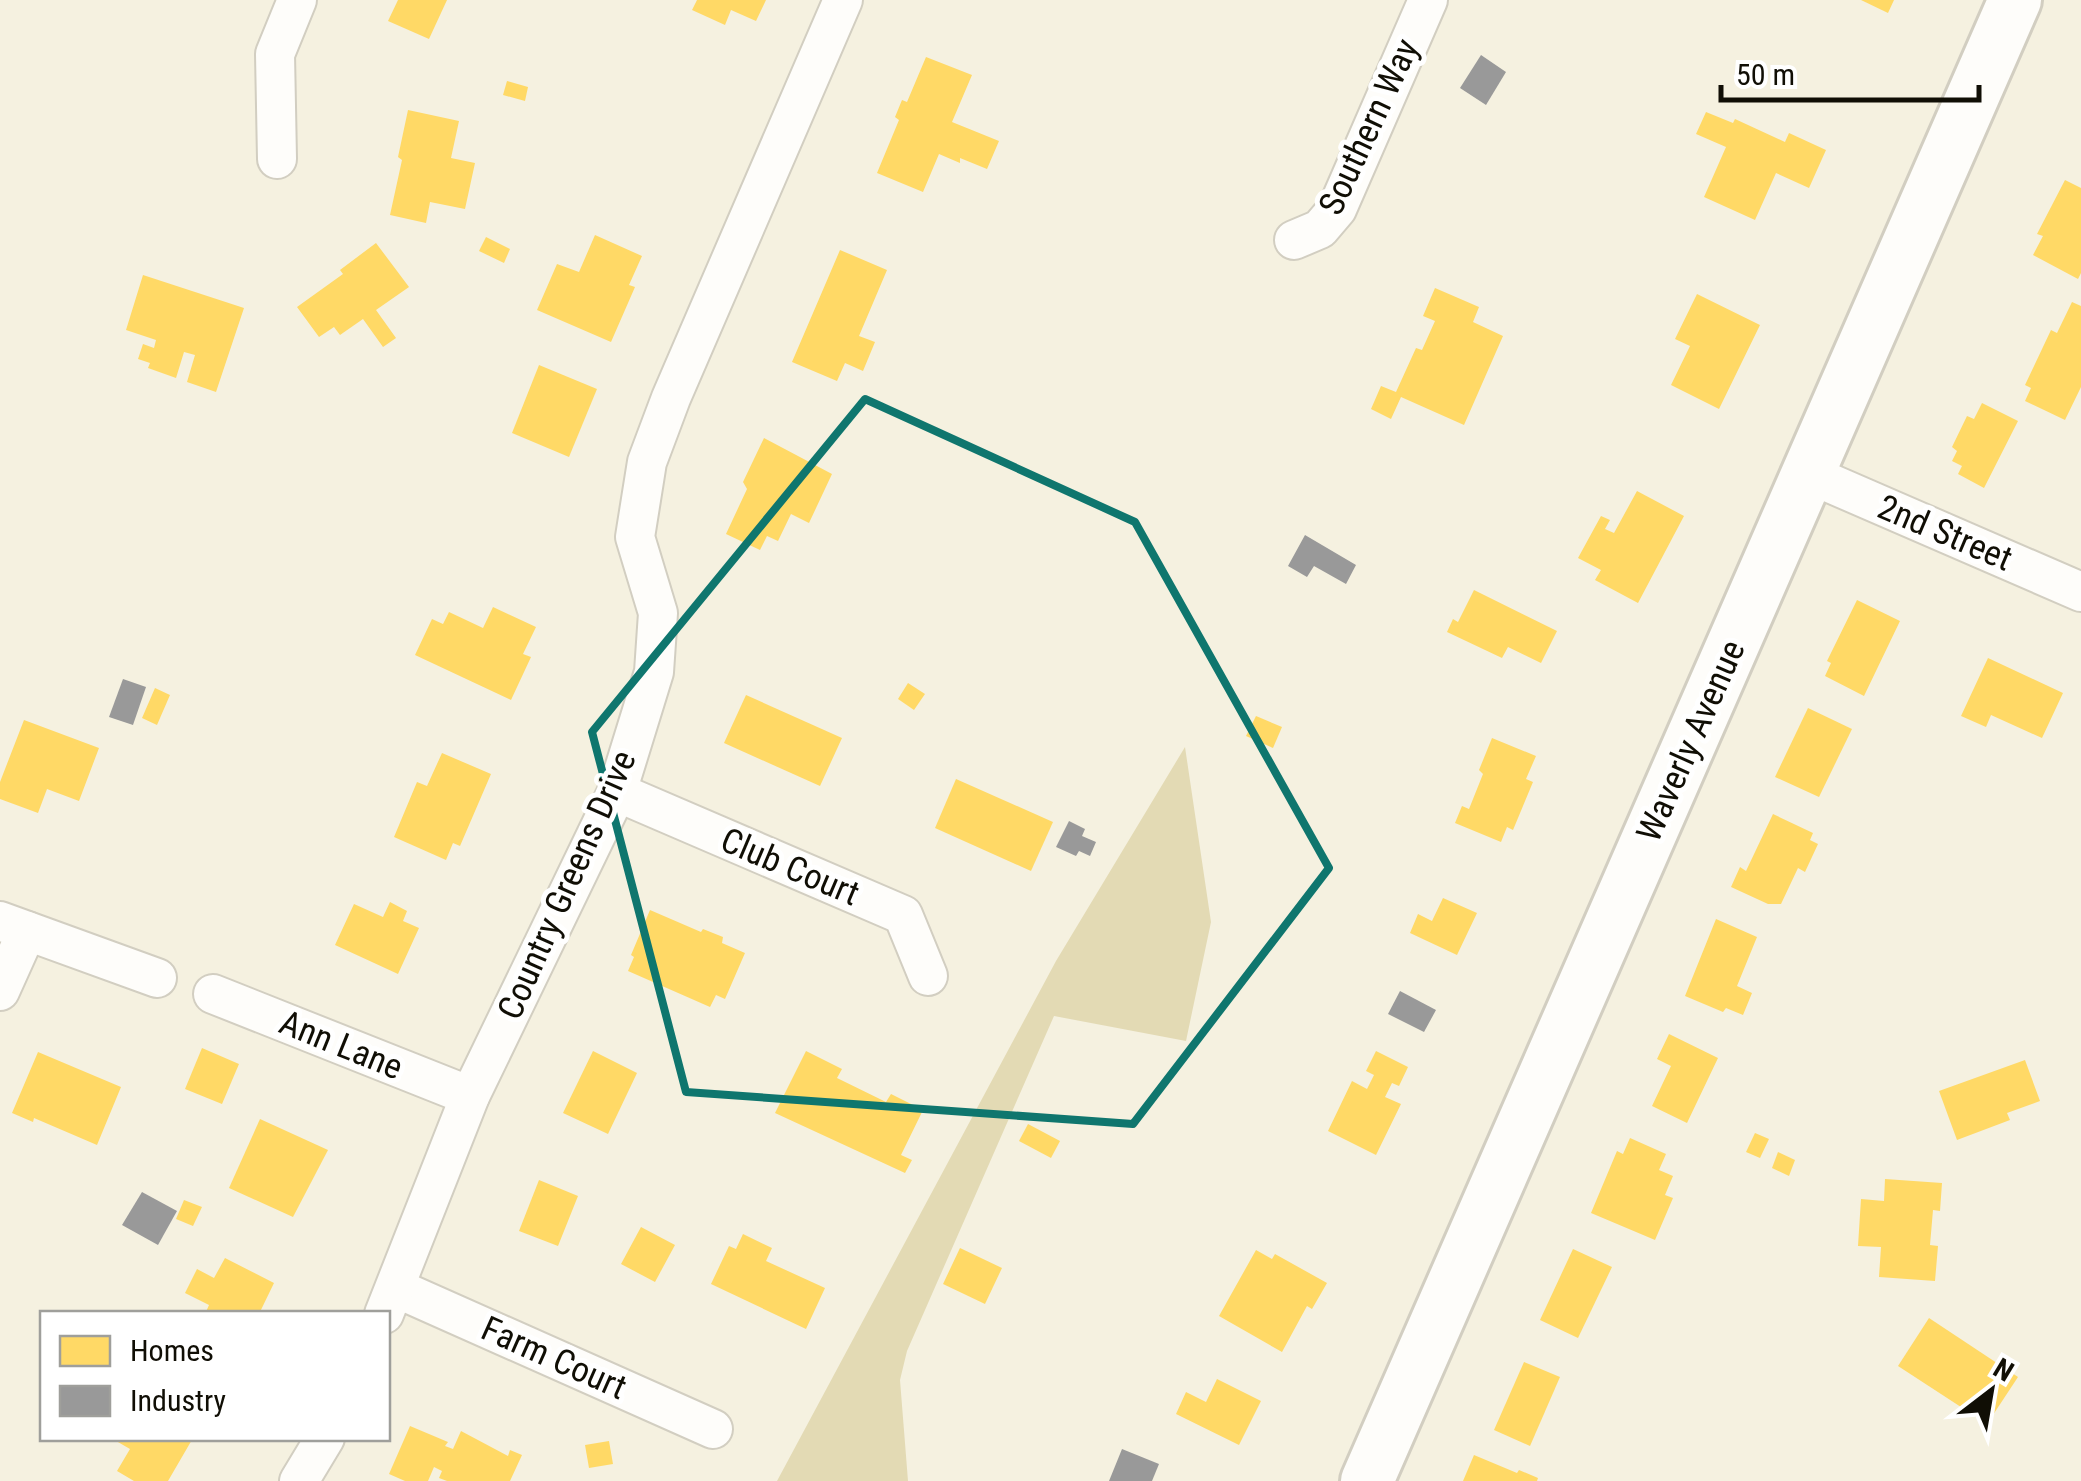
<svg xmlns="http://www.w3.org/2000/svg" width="2081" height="1481" font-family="'Roboto Condensed',sans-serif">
  <rect width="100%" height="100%" fill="#f5f1e0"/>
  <path fill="#e3dab4" d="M 1185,747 L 1211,922 L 1186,1041 L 1054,1016 L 907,1351 L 900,1380 L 908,1481 L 777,1481 L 1056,961 Z"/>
  <g fill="#ffd966">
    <path d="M 398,0 L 447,0 L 429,39 L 388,21 Z"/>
    <path d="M 697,0 L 766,0 L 756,21 L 731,10 L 725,25 L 692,10 Z"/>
    <path d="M 1861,0 L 1894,0 L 1888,13 Z"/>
    <path d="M 926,57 L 972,75 L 952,122 L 999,141 L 987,169 L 960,158 L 960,163 L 939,154 L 923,192 L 877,173 L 899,120 L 895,117 L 902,100 L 907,102 Z"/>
    <path d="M 507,81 L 528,87 L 525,101 L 503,95 Z"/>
    <path d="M 408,110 L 459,121 L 451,158 L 475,163 L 465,209 L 430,202 L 426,223 L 390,215 L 402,160 L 398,157 Z"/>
    <path d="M 1706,112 L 1733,123 L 1735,119 L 1785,142 L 1789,133 L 1826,150 L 1809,188 L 1776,173 L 1755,220 L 1704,197 L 1726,147 L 1696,134 Z"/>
    <path d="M 2065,180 L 2081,188 L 2081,273 L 2078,279 L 2033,255 L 2043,236 L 2037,234 Z"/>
    <path d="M 595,235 L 642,256 L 629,285 L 635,287 L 611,342 L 537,310 L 557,264 L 579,272 Z"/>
    <path d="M 486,237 L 510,249 L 504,263 L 479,251 Z"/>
    <path d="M 376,243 L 409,287 L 376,310 L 396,338 L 383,347 L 363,319 L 340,335 L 334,327 L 319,337 L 297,307 L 343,274 L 340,270 Z"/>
    <path d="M 840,250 L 887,270 L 859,336 L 875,342 L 863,371 L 845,363 L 837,381 L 792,362 Z"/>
    <path d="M 143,275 L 244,308 L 216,392 L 187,382 L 195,355 L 184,352 L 176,378 L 148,368 L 150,363 L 138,359 L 143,344 L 154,348 L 156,340 L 126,330 Z"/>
    <path d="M 1435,288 L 1479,307 L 1473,322 L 1503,336 L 1464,425 L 1401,397 L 1391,419 L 1371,409 L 1381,386 L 1396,392 L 1416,348 L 1422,350 L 1435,321 L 1423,316 Z"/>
    <path d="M 1697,294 L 1760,325 L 1719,409 L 1671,385 L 1690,346 L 1675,339 Z"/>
    <path d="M 2072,302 L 2081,306 L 2081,387 L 2065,420 L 2025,401 L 2031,388 L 2025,385 L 2051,330 L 2057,333 Z"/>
    <path d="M 539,365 L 597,389 L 569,457 L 512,433 Z"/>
    <path d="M 1982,403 L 2018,421 L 1984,488 L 1958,474 L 1962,466 L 1952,461 L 1957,451 L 1952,447 L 1967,416 L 1974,419 Z"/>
    <path d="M 764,438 L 832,474 L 809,523 L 791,514 L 778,541 L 767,536 L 760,550 L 726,534 L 747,489 L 743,482 Z"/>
    <path d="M 1637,491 L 1684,516 L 1638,603 L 1595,580 L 1601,570 L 1578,558 L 1601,516 L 1610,520 L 1605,529 L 1614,533 Z"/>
    <path d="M 1474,590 L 1557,631 L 1541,663 L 1508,647 L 1502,658 L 1447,632 L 1453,619 L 1458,622 Z"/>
    <path d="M 1857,600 L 1900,621 L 1864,696 L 1825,676 L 1831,663 L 1827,661 Z"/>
    <path d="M 493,607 L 536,627 L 523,654 L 531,657 L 511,700 L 415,655 L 432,619 L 443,624 L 449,612 L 483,628 Z"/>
    <path d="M 1988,658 L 2063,693 L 2042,738 L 1991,715 L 1986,727 L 1961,716 Z"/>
    <path d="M 908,683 L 925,694 L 914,710 L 898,699 Z"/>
    <path d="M 155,688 L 170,695 L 157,725 L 142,718 Z"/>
    <path d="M 746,695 L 842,738 L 820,786 L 724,743 Z"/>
    <path d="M 1808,708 L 1852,729 L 1819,797 L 1775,777 Z"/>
    <path d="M 1256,716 L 1282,727 L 1273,748 L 1246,736 Z"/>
    <path d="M 24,720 L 99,748 L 79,801 L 47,789 L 38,813 L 0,799 L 0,782 Z"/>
    <path d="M 1492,738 L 1536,756 L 1526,779 L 1533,782 L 1513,830 L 1507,827 L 1501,842 L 1455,823 L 1462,806 L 1469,809 L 1483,774 L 1479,770 Z"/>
    <path d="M 442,753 L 491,774 L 460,846 L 453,843 L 446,860 L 394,837 L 417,782 L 427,786 Z"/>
    <path d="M 956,779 L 1053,822 L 1031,871 L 935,828 Z"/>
    <path d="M 1773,814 L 1813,833 L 1810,840 L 1818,844 L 1805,872 L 1798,868 L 1781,904 L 1768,904 L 1731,887 L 1740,867 L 1746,871 Z"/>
    <path d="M 1443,898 L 1477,913 L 1457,955 L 1410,933 L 1418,914 L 1432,921 Z"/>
    <path d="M 390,902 L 407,911 L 403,921 L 419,928 L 398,974 L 335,945 L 354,904 L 383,917 Z"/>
    <path d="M 650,910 L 701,932 L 703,929 L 723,937 L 722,943 L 745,953 L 725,999 L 716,995 L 710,1007 L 628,971 L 634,957 L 631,955 Z"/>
    <path d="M 1716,919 L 1757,937 L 1737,986 L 1752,993 L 1743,1015 L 1726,1008 L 1723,1012 L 1685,996 Z"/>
    <path d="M 1669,1034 L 1718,1058 L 1687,1123 L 1652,1106 L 1671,1066 L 1657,1059 Z"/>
    <path d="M 202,1048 L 239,1064 L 222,1104 L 185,1089 Z"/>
    <path d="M 593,1051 L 637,1073 L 608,1134 L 563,1113 Z"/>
    <path d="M 806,1051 L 842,1069 L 837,1078 L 886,1102 L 891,1094 L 923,1110 L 901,1155 L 912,1160 L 905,1173 L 775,1113 Z"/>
    <path d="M 1376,1051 L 1408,1067 L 1399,1086 L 1392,1083 L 1385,1097 L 1401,1104 L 1376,1155 L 1328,1131 L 1352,1081 L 1367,1089 L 1374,1075 L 1366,1071 Z"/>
    <path d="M 38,1052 L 121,1087 L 97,1145 L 34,1118 L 33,1122 L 12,1113 Z"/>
    <path d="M 2025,1060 L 2040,1101 L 2007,1113 L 2010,1120 L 1957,1140 L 1939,1091 Z"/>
    <path d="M 260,1119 L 328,1150 L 293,1217 L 229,1188 Z"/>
    <path d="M 1028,1124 L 1060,1141 L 1051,1158 L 1019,1141 Z"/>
    <path d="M 1755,1133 L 1769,1139 L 1760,1158 L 1746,1152 Z"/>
    <path d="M 1630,1138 L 1666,1154 L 1659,1170 L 1673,1176 L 1665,1195 L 1673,1198 L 1655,1240 L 1591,1213 L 1617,1151 L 1623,1154 Z"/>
    <path d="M 1778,1152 L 1795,1160 L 1789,1176 L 1772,1168 Z"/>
    <path d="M 1885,1179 L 1942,1183 L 1940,1211 L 1933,1210 L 1930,1245 L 1938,1246 L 1935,1281 L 1879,1277 L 1881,1247 L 1858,1246 L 1861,1199 L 1884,1201 Z"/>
    <path d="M 539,1180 L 578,1196 L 558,1246 L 519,1231 Z"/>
    <path d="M 184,1200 L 202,1207 L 193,1226 L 176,1219 Z"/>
    <path d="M 641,1227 L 675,1245 L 655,1282 L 621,1264 Z"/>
    <path d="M 743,1234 L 772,1248 L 766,1261 L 825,1288 L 806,1329 L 711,1284 L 729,1246 L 736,1249 Z"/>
    <path d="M 960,1248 L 1002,1268 L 985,1304 L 943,1284 Z"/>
    <path d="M 1573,1249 L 1612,1267 L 1578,1338 L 1540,1320 Z"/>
    <path d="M 1256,1250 L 1272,1259 L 1275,1254 L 1327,1283 L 1312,1309 L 1307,1306 L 1282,1352 L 1219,1316 Z"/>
    <path d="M 225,1258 L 274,1283 L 259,1314 L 205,1314 L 209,1305 L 185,1293 L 197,1269 L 214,1278 Z"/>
    <path d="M 1929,1318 L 2018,1377 L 1987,1424 L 1898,1366 Z"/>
    <path d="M 1524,1362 L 1560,1377 L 1530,1446 L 1494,1430 Z"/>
    <path d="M 1217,1379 L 1261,1401 L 1239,1445 L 1176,1414 L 1186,1392 L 1206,1402 Z"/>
    <path d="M 410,1426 L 448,1442 L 445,1446 L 453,1449 L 461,1431 L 508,1456 L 510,1450 L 522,1455 L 510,1481 L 447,1481 L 439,1478 L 442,1471 L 434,1467 L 428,1481 L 405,1481 L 389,1474 Z"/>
    <path d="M 111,1438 L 193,1438 L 168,1481 L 134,1481 L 117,1471 L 130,1449 Z"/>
    <path d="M 609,1441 L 613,1464 L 589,1468 L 585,1445 Z"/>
    <path d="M 1474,1455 L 1517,1473 L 1519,1470 L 1538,1478 L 1537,1481 L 1463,1481 Z"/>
  </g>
  <g fill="#999">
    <path d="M 1481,55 L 1506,72 L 1486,105 L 1460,88 Z"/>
    <path d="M 1305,535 L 1356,565 L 1346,584 L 1314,566 L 1307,577 L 1288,566 Z"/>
    <path d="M 123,679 L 146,687 L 133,725 L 109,717 Z"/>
    <path d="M 1069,821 L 1085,829 L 1082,836 L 1096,842 L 1090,856 L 1079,851 L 1076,856 L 1056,847 Z"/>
    <path d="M 1400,991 L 1436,1010 L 1424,1032 L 1388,1014 Z"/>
    <path d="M 142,1192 L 177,1211 L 158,1245 L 122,1225 Z"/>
    <path d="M 1122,1449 L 1159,1464 L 1152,1481 L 1109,1481 Z"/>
  </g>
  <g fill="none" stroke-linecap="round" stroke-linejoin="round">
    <g stroke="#d2cec1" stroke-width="42">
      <g id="street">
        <path d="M 277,159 L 275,54 L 297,0"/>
        <path d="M 1294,240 L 1320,229 L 1337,209 L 1428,0"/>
        <path d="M 1809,474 L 2081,592"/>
        <path d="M 617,792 L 903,915 L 928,976"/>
        <path d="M 0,921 L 157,978"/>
        <path d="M 0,991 L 27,931"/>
        <path d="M 213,994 L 470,1096"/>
        <path d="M 396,1288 L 713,1429"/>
        <path d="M 384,1314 L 470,1096 L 617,792 L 654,672 L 658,613 L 635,537 L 647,462 L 671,398 L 843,0"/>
        <path d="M 299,1481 L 325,1438"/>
      </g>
    </g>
    <g stroke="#d2cec1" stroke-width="58">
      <path id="secondary" d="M 1367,1481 L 2015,0"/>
    </g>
    <use href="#street" stroke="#fefdfa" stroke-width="38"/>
    <use href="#secondary" stroke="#fefdfa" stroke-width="52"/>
  </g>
  <path fill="none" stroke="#0f766e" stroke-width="8" stroke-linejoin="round" d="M 865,399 L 1135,522 L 1329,868 L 1133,1124 L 686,1092 L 592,732 Z"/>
  <g text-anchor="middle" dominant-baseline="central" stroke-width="10" stroke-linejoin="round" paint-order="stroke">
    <g font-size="35" fill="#100e05" stroke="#fff">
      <text transform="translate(1369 127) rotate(-65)">Southern Way</text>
      <text transform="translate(1945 533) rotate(23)">2nd Street</text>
      <text transform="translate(1691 741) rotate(-66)">Waverly Avenue</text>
      <text transform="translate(790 867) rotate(23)">Club Court</text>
      <text transform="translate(567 885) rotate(-66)">Country Greens Drive</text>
      <text transform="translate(341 1045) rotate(22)">Ann Lane</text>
      <text transform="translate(554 1358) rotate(24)">Farm Court</text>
    </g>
  </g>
  <rect x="40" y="1311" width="350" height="130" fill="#ffffff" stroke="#9f9f9b" stroke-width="2.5"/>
  <rect x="60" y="1336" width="50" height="30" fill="#ffd966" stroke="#9f9f9b" stroke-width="2.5"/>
  <text x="130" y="1361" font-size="30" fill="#100e05">Homes</text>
  <rect x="60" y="1386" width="50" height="30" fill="#999999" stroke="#9f9f9b" stroke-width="2.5"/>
  <text x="130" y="1411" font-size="30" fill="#100e05">Industry</text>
  <g transform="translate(1991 1391) rotate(31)" stroke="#ffffff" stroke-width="8" paint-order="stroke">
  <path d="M0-8L18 38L0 25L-18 38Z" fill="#100e05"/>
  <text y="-15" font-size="28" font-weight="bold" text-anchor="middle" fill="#100e05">N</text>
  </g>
  <path d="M1721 85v15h258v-15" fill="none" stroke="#100e05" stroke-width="5"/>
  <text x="1736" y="85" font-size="30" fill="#100e05" stroke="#ffffff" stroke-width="8" paint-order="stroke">50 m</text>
</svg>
